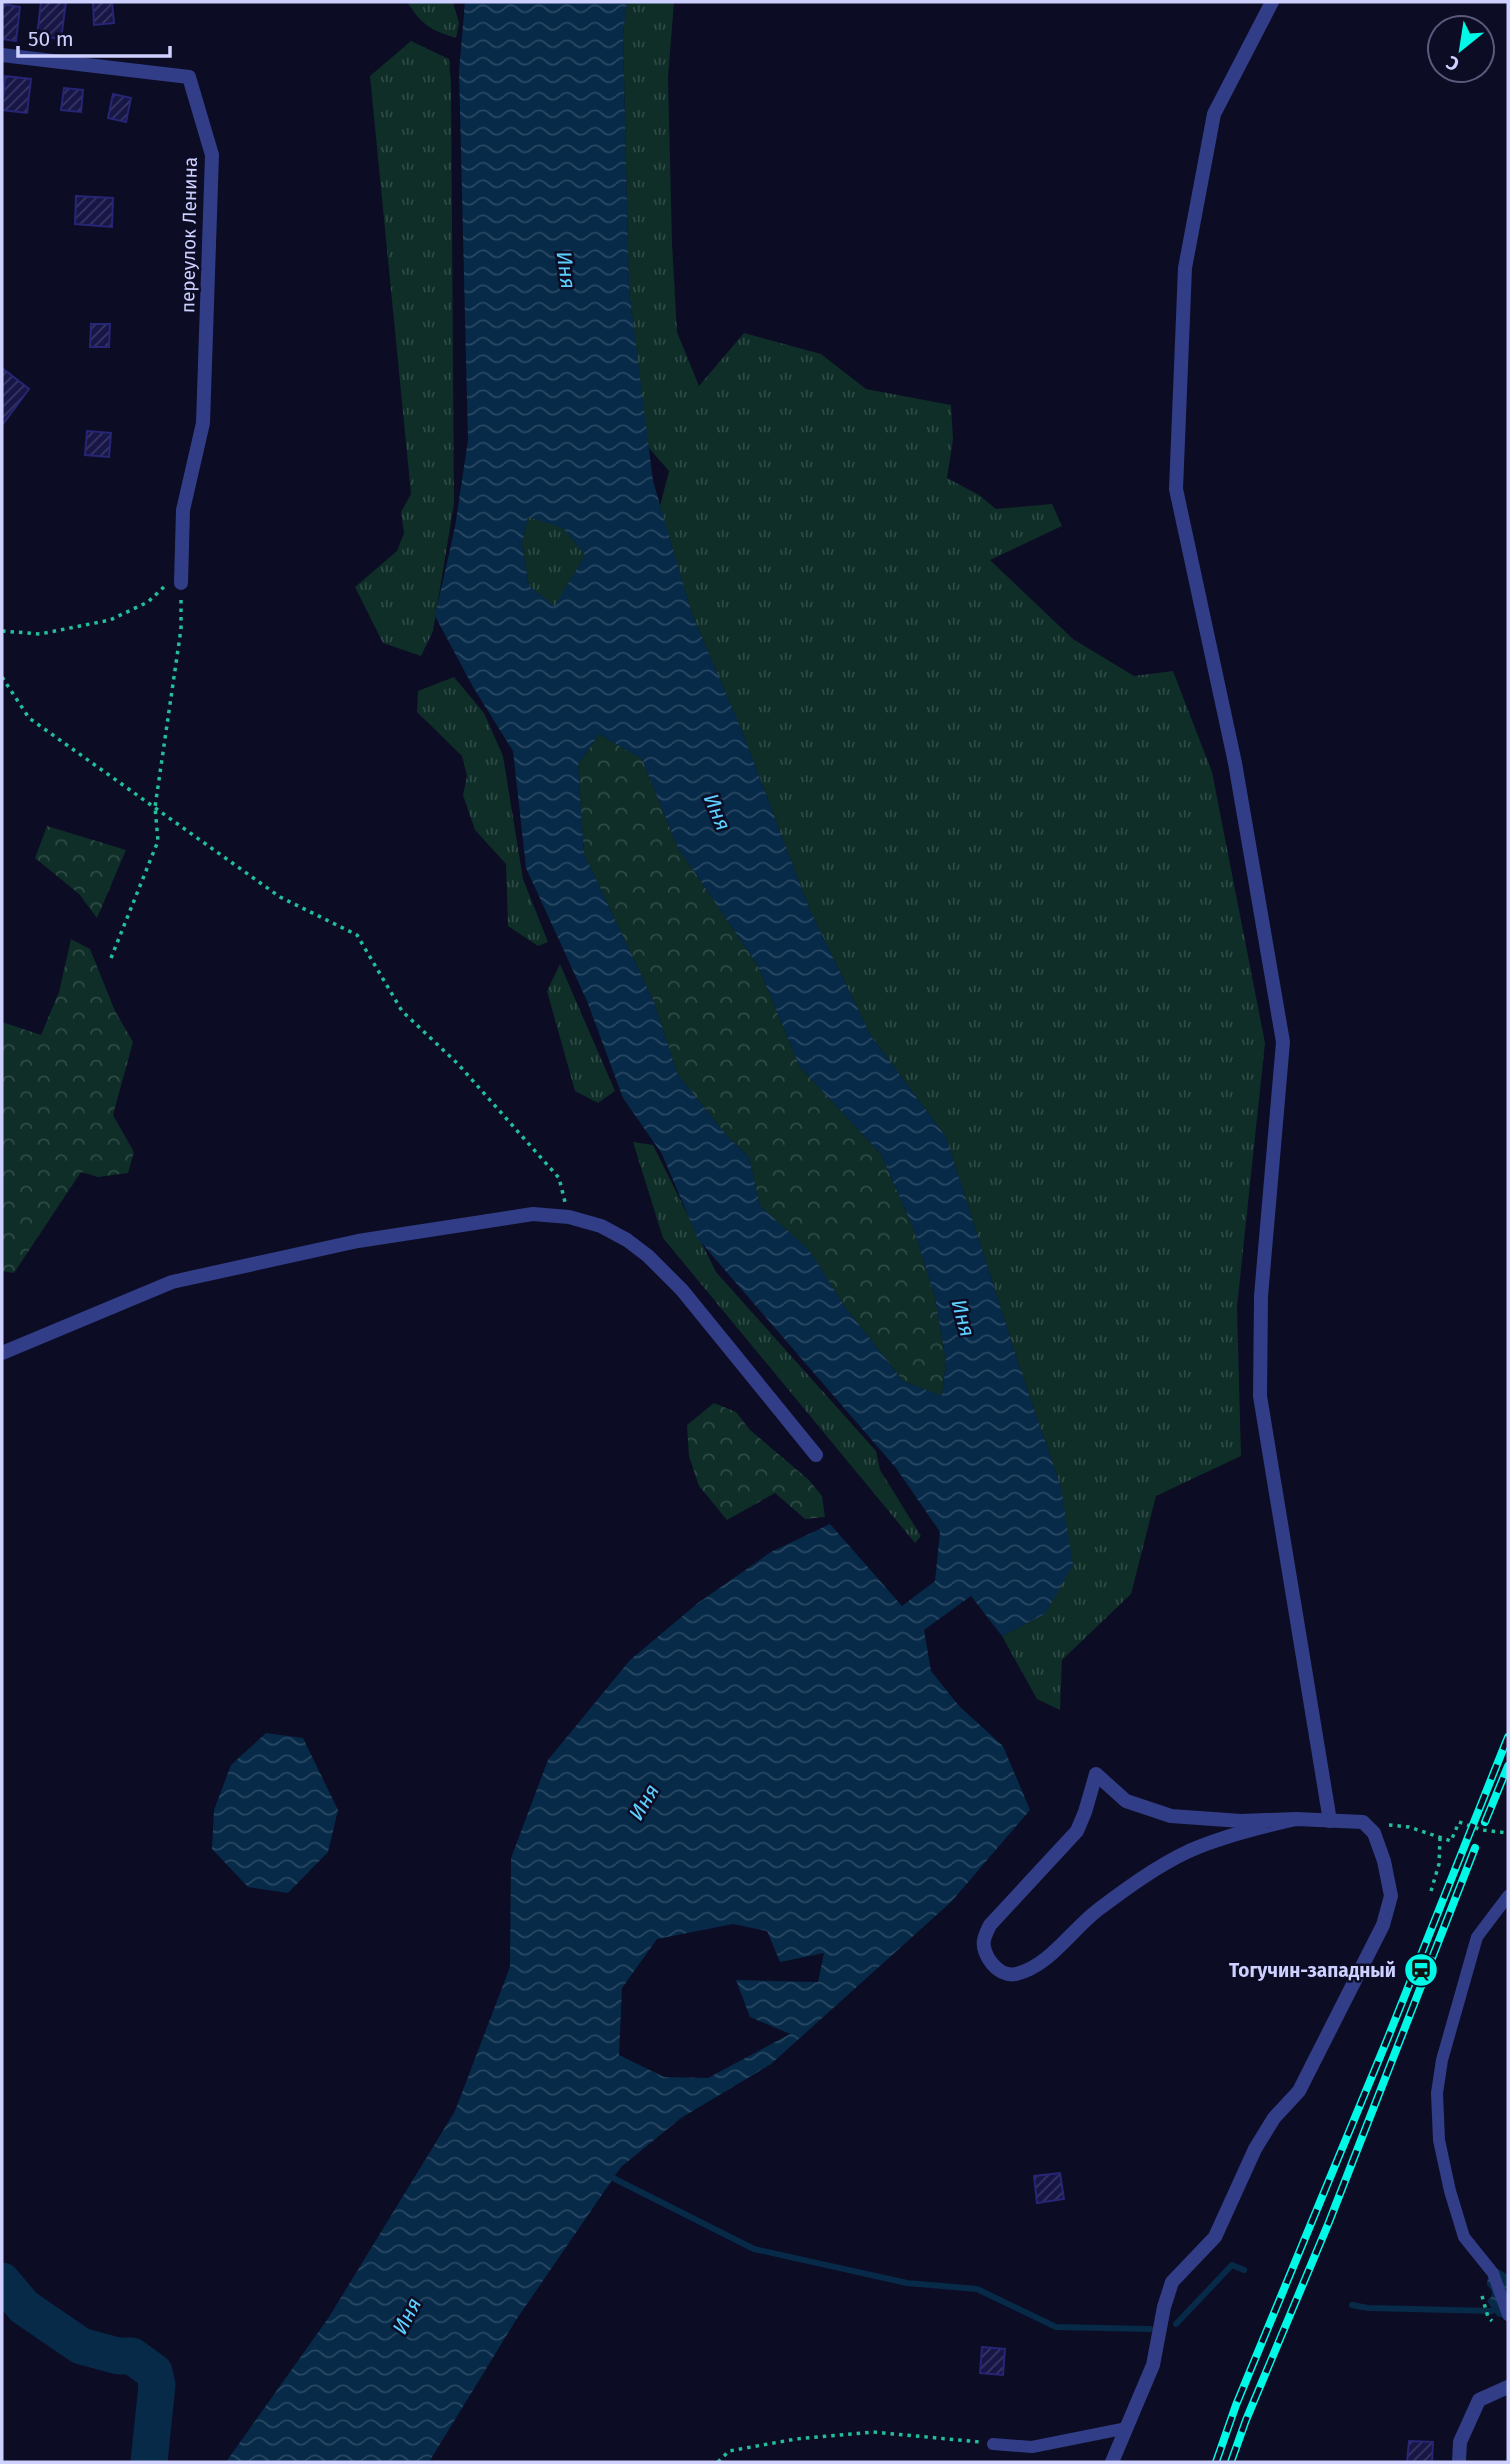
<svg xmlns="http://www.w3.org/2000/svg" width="1510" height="2464" font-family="'Fira Sans',sans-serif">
  <defs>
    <pattern id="grass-tufts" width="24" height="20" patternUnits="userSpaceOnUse" patternTransform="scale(1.75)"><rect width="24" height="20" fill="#0e2e27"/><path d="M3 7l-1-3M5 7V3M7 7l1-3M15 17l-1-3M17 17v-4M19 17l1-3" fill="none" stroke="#304b47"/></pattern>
    <pattern id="forest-crowns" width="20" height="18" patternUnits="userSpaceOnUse" patternTransform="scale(1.75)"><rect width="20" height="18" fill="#0e2e27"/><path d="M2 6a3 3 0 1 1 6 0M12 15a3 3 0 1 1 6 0" fill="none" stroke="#304b47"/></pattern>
    <pattern id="water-waves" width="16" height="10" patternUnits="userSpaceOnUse" patternTransform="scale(1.75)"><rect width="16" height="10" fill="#062a48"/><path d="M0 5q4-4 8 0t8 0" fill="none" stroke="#294863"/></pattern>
    <pattern id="building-hatch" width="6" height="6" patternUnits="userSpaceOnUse" patternTransform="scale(1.75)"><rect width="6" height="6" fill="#171647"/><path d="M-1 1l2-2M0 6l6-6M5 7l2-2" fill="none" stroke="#383763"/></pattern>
  </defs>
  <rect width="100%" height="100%" fill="#0c0c24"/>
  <g fill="url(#grass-tufts)">
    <path d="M 407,2 L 453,2 L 459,23 L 456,38 C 430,30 422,25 407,2 Z"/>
    <path d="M 627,2 L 674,2 L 668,77 L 672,243 L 677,332 L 699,386 L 744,333 L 821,354 L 866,389 L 951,405 L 953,439 L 947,478 L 979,495 L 996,509 L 1052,504 L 1062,526 L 990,560 L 1073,639 L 1134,676 L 1173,671 L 1212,772 L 1265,1043 L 1237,1307 L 1241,1456 L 1156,1496 L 1131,1594 L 1062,1660 L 1060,1710 L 1037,1699 L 1002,1636 L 1045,1614 L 1061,1487 L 1020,1368 L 946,1137 L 871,1036 L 809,908 L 742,731 L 692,614 L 660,506 L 669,471 L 648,447 L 629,290 L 623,35 Z"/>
    <path d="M 411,41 L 449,59 L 451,82 L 454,504 L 433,631 L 421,656 L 383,643 L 355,587 L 397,551 L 404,533 L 401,512 L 411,494 L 370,76 Z"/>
    <path d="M 528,517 L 563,527 L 585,555 L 555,607 L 529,586 L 522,544 Z"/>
    <path d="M 454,677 L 484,713 L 503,756 L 523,879 L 548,942 L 538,946 L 508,926 L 506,864 L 475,830 L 463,795 L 467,776 L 462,756 L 417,712 L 418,691 Z"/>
    <path d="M 560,964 L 615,1091 L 598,1103 L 575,1091 L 547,991 Z"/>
    <path d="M 633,1142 L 653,1145 L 716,1272 L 876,1451 L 880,1470 L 921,1536 L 915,1543 L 663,1238 Z"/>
  </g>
  <g fill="url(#forest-crowns)">
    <path d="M 599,734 L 642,759 L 677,846 L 758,966 L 800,1067 L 881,1154 L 914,1230 L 935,1297 L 946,1361 L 942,1396 L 903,1381 L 845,1307 L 809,1251 L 760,1206 L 749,1157 L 728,1137 L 678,1075 L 654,1002 L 584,854 L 578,765 Z"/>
    <path d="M 47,826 L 126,850 L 97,918 L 79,894 L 35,858 Z"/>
    <path d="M 71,939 L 90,949 L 115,1011 L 133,1042 L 113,1115 L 134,1152 L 128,1173 L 98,1177 L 81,1172 L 14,1273 L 2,1271 L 2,1022 L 41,1035 L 59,992 Z"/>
    <path d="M 714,1403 L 736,1412 L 750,1430 L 809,1480 L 822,1496 L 825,1517 L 805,1519 L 775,1493 L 727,1520 L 699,1486 L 689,1456 L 687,1425 Z"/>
  </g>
  <g fill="url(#water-waves)" fill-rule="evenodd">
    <path d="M 465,2 L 627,2 L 623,35 L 629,290 L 653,481 L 692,614 L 742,731 L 809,908 L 871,1036 L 946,1137 L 1020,1368 L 1061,1487 L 1073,1565 L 1045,1614 L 1002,1636 L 971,1596 L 924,1630 L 931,1671 L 959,1706 L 1003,1746 L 1030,1810 L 951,1902 L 771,2064 L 681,2118 L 621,2167 L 516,2320 L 429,2462 L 226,2462 L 329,2317 L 455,2111 L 510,1967 L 511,1858 L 548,1760 L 630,1660 L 698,1603 L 771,1552 L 830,1524 L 902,1606 L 935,1581 L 940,1532 L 896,1468 L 698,1239 L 662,1154 L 623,1098 L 587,1001 L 526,868 L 513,751 L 473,687 L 435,616 L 455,527 L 468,440 L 459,71 ZM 528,517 L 563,528 L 585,555 L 555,606 L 529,586 L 522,544 ZM 599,734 L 642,759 L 677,846 L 758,966 L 800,1067 L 881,1154 L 914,1230 L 935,1297 L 946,1361 L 942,1396 L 903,1381 L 845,1307 L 809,1250 L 760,1206 L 749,1157 L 728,1137 L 678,1075 L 654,1002 L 584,854 L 578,765 ZM 733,1924 L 767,1931 L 780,1962 L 824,1953 L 818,1982 L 736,1980 L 750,2017 L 790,2034 L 708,2078 L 664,2077 L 619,2055 L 622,1988 L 657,1939 Z"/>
    <path d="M 266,1733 L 303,1738 L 338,1810 L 328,1852 L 288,1893 L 248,1887 L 212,1849 L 214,1810 L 231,1765 Z"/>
    <path d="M 1498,2269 L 1508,2275 L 1508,2319 L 1497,2316 L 1487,2301 L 1492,2296 L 1492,2291 L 1487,2285 L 1488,2277 Z"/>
  </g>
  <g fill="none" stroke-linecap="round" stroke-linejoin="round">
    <g stroke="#062a48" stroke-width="6">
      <path d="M 609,2176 L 754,2249 L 907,2283 L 977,2289 L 1056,2327 L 1150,2329"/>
      <path d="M 1352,2305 L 1368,2308 L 1492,2311"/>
      <path d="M 1176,2324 L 1232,2265 L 1244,2270"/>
    </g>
    <path stroke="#062a48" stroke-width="37" d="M 2,2281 L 24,2307 L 81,2346 L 118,2356 L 132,2356 L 154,2372 L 157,2385 L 149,2462"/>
  </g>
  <g fill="url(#building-hatch)" stroke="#272575" stroke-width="2">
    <path d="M 41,2 L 66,2 L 61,39 L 37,36 Z"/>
    <path d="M 93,2 L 112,2 L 114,23 L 94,25 Z"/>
    <path d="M 2,4 L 20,7 L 16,41 L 2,39 Z"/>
    <path d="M 5,76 L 31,79 L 27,113 L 2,110 Z"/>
    <path d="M 64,88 L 83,90 L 81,112 L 61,110 Z"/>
    <path d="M 113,94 L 131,98 L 126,122 L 108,118 Z"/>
    <path d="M 76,196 L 113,198 L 112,227 L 75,224 Z"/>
    <path d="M 91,324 L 110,324 L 109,347 L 90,347 Z"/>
    <path d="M 2,368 L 29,389 L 3,424 L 2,423 Z"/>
    <path d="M 87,431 L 111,433 L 109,457 L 85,455 Z"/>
    <path d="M 1060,2173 L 1064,2199 L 1037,2203 L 1034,2176 Z"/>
    <path d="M 982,2347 L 1005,2349 L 1003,2375 L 980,2373 Z"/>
    <path d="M 1409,2441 L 1433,2442 L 1432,2462 L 1407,2462 Z"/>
  </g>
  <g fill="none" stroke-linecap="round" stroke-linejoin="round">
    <g stroke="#22bf9a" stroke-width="3.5" stroke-dasharray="3.5 5" stroke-linecap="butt">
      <path d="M 2,631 L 40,634 L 110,620 L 148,602 L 166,585"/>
      <path d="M 2,677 L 29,718 L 280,897 L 357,935 L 402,1011 L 458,1064 L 559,1178 L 565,1202"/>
      <path d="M 111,958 L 158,841 L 155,807 L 181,629 L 181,597"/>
      <path d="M 1389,1825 L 1409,1827 L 1451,1841 L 1459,1822 L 1482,1830 L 1508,1833"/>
      <path d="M 1431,1891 L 1439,1864 L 1440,1838"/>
      <path d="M 1482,2296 L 1488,2317 L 1492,2321"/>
      <path d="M 718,2462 L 729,2451 L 796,2439 L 873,2432 L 980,2442"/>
    </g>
    <g stroke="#323d87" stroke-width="12">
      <path d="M 1508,1896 L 1477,1937 L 1442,2060 L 1437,2093 L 1439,2140 L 1450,2191 L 1464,2237 L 1493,2273 L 1508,2315"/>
      <path d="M 993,2444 L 1032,2447 L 1127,2428"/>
    </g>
    <g stroke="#323d87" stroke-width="14">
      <path d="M 1272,2 L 1214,114 L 1185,268 L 1176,489 L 1235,763 L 1283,1042 L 1261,1296 L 1260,1396 L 1330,1821"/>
      <path d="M 2,55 L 189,77 L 212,155 L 203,423 L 183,510 L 181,583"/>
      <path d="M 2,1353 L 172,1282 L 358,1241 L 533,1214 L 569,1217 L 601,1226 L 627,1240 L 648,1256 L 682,1290 L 816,1455"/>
      <path d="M 1112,2462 L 1153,2365 L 1164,2307 L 1172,2282 L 1215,2237 L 1255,2149 L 1274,2118 L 1299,2091 L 1383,1925 L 1391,1896 L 1384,1861 L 1374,1833 L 1363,1822 L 1296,1819 L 1241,1821 L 1171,1816 L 1126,1801 L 1096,1774 L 1085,1812 L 1077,1831 L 990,1925 C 988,1929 985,1935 984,1940 C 981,1955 999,1978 1016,1974 C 1050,1966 1072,1929 1099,1909 C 1127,1888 1157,1866 1189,1851 C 1223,1836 1260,1827 1296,1819"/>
      <path d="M 1459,2462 L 1460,2442 L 1479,2400 L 1508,2387"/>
    </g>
    <g stroke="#00f9e7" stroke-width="8">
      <g id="rail">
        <path d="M 1485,1822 L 1508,1766"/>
        <path d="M 1216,2462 L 1236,2405 L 1387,2040 L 1508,1737"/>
        <path d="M 1231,2462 L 1246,2420 L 1329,2222 L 1475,1848"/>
      </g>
    </g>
    <use href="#rail" stroke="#0c0c24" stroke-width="5" stroke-dasharray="16" stroke-linecap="butt"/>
  </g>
  <defs>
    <g id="station-disc" transform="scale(1.75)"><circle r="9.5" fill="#00f9e7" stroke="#0c0c24"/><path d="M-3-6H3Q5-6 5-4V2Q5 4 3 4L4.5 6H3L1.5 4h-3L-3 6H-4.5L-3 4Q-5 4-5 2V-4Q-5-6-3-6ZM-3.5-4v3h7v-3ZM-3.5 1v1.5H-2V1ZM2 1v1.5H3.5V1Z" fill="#111"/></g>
  </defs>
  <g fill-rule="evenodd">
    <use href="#station-disc" x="1421" y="1970"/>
  </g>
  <g text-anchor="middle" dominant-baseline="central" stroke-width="5" stroke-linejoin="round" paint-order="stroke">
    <g font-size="19" fill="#ced1ff" stroke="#0c0c24">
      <text transform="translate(189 235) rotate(-89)">переулок Ленина</text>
    </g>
    <g font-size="19" font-weight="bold" fill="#ced1ff" stroke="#0c0c24" text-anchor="end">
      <text x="1396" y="1970">Тогучин-западный</text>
    </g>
    <g font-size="21" font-style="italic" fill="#5cd0ff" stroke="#0c0c24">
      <text transform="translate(566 270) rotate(82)">Иня</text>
      <text transform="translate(717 812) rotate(67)">Иня</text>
      <text transform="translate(963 1318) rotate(75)">Иня</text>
      <text transform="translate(644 1802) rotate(-59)">Иня</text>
      <text transform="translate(407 2316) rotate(-63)">Иня</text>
    </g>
  </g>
  <rect width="1510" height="2464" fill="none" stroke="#ced1ff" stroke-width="7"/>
  <g transform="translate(1461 49) rotate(210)"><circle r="33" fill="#0c0c24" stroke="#5a5b7c" stroke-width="2"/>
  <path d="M0-5L12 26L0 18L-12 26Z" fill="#00f9e7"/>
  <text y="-10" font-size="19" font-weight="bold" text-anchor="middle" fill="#ced1ff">С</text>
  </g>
  <path d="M18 46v10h152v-10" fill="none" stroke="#ced1ff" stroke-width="3.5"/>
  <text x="28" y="46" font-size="21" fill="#ced1ff" stroke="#0c0c24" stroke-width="5" paint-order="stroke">50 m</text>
</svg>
